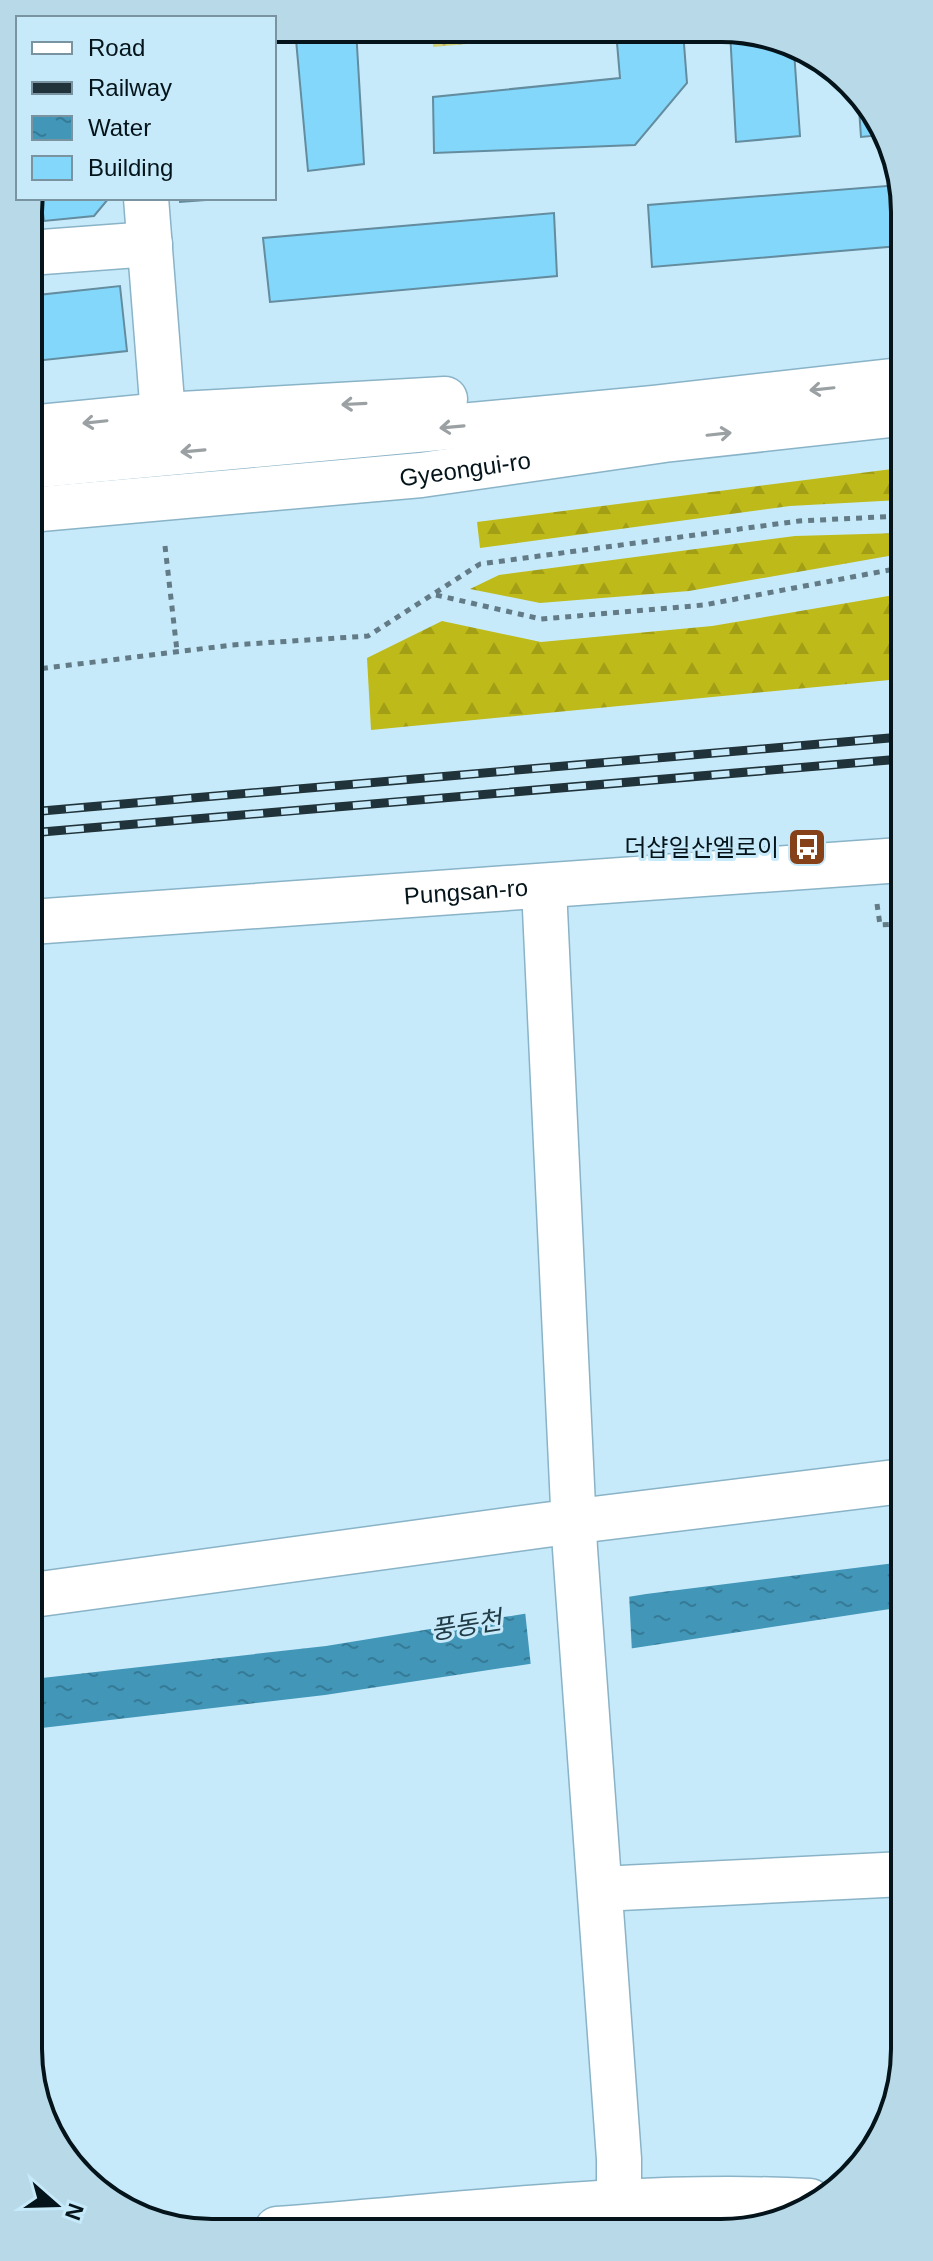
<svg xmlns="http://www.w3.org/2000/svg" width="933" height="2261" font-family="Helvetica,'Noto Sans KR',sans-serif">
  <defs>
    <pattern id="forest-firs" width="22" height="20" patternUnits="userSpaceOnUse" patternTransform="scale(2)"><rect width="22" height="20" fill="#beba19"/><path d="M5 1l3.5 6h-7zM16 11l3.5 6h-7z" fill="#a29f16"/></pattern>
    <pattern id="park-dots" width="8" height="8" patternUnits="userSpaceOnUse" patternTransform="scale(2)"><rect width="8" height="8" fill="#d2d075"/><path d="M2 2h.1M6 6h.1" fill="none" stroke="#b3b265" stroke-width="1.8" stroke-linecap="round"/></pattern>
    <pattern id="water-ripples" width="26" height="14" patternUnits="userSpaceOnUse" patternTransform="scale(2)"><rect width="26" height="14" fill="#4297b9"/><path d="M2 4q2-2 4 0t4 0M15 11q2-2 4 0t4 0" fill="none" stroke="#357a96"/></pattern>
  </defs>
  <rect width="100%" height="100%" fill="#c7eafa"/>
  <g fill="url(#forest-firs)">
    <path d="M 900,468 L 900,500 L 790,506 L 480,548 L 477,522 Z"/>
    <path d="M 900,533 L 900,554 L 689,591 L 540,603 L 470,589 L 499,575 L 795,536 Z"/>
    <path d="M 900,594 L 900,679 L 371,730 L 367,658 L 442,621 L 541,642 L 712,626 Z"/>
  </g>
  <path fill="url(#park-dots)" d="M 432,29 L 523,30 L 524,39 L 433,47 Z"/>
  <path fill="url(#water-ripples)" d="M 903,1562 L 903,1607 L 325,1695 L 33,1729 L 33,1679 L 326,1646 L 646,1594 Z"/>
  <path fill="#c7eafa" d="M 629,1593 L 632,1653 L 531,1667 L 525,1611 Z"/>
  <g fill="#83d7fb" stroke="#638c9f" stroke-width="2">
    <path d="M 295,29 L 356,29 L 364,164 L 308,171 Z"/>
    <path d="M 616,31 L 683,31 L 687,83 L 635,145 L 434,153 L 433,97 L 620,78 Z"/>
    <path d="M 730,31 L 758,32 L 794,51 L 800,136 L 736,142 Z"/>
    <path d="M 858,94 L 882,135 L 861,137 Z"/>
    <path d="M 899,185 L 899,246 L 652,267 L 648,205 Z"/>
    <path d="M 41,198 L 109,198 L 94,216 L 44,221 Z"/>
    <path d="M 180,198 L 233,198 L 180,202 Z"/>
    <path d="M 554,213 L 557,276 L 270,302 L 263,238 Z"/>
    <path d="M 120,286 L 127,351 L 35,361 L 29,296 Z"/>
  </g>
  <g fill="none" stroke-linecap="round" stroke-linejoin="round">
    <g stroke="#89b3c7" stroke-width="47">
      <g id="minor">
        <path d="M 146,198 L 163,415"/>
        <path d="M 29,253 L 150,244"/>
        <path d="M 544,888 L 575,1549 L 619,2159 L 619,2228"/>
        <path id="s1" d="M 31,922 L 901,860"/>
        <path d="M 33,1595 L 545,1525 L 903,1481"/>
        <path d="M 600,1889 L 904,1874"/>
        <path d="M 277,2229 C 454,2216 632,2192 810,2201"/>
      </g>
    </g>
    <g stroke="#89b3c7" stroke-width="47">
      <g id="major">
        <path d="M 29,428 L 163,415 L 445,399"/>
        <path d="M 29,466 L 654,408 L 900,380"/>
        <path id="s2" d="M 29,510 L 421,475 L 664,440 L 900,414"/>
      </g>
    </g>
    <g stroke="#627b86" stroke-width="5" stroke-dasharray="6 6" stroke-linecap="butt">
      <path d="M 165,546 L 177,651"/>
      <path d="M 436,595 L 541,619 L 704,605 L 900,568"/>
      <path d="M 30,670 L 232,645 L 368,636 L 480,564 L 799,521 L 900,516"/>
      <path d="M 877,904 L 880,925 L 901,924"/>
    </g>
    <use href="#minor" stroke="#fff" stroke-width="44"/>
    <use href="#major" stroke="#fff" stroke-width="44"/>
    <g stroke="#20333a" stroke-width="9">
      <g id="rail">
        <path d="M 30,812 L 901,737"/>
        <path d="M 30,833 L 901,759"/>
      </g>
    </g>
    <use href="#rail" stroke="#c7eafa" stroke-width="6" stroke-dasharray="18" stroke-linecap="butt"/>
  </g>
  <defs><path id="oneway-shaft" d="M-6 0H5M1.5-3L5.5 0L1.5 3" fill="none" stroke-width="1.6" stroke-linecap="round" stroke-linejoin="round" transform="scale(2)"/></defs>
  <g stroke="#9ba1a3">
    <use href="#oneway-shaft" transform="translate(822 389) rotate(174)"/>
    <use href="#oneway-shaft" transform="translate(354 404) rotate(177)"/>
    <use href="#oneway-shaft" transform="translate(95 422) rotate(174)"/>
    <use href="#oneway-shaft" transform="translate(452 427) rotate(175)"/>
    <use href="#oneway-shaft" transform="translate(719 434) rotate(-6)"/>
    <use href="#oneway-shaft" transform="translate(193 451) rotate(175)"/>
  </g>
  <defs>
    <g id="bus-square" transform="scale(2)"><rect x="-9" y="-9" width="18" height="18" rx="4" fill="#864118" stroke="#c7eafa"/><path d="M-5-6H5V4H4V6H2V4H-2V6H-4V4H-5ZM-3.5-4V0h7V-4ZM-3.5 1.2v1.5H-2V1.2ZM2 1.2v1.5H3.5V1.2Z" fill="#fff"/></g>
  </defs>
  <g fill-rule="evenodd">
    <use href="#bus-square" x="807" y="847"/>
  </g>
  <g text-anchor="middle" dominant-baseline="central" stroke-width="6" stroke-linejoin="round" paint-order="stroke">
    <g font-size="24" fill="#04141a" stroke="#c7eafa">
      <text stroke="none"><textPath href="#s2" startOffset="438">Gyeongui-ro</textPath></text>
      <text stroke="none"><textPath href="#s1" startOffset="436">Pungsan-ro</textPath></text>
    </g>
    <g font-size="24" fill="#04141a" stroke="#c7eafa" text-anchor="end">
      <text x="779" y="847">더샵일산엘로이</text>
    </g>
    <g font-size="26" font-style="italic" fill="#213c47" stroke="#c7eafa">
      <text transform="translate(466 1625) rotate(-9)">풍동천</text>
    </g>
  </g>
  <path d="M0 0H933V2261H0ZM212 42H721A170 170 0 0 1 891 212V2049A170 170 0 0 1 721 2219H212A170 170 0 0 1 42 2049V212A170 170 0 0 1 212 42Z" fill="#b7d9e8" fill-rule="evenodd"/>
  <path fill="none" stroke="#04141a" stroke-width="4" d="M212 42H721A170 170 0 0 1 891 212V2049A170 170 0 0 1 721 2219H212A170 170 0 0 1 42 2049V212A170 170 0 0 1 212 42Z"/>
  <rect x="16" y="16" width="260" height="184" fill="#c7eafa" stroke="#7994a0" stroke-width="2"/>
  <rect x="32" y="42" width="40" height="12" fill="#ffffff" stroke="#7994a0" stroke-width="2"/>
  <text x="88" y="56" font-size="24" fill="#04141a">Road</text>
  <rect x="32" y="82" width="40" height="12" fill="#20333a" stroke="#7994a0" stroke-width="2"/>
  <text x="88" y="96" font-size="24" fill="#04141a">Railway</text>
  <rect x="32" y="116" width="40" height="24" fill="url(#water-ripples)" stroke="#7994a0" stroke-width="2"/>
  <text x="88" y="136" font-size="24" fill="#04141a">Water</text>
  <rect x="32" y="156" width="40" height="24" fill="#83d7fb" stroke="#7994a0" stroke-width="2"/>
  <text x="88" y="176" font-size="24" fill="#04141a">Building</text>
  <g transform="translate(56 2205) rotate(110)" stroke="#c7eafa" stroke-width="6" paint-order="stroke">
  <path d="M0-6L14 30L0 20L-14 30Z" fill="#04141a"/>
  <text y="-12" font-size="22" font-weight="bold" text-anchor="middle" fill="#04141a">N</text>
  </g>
</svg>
